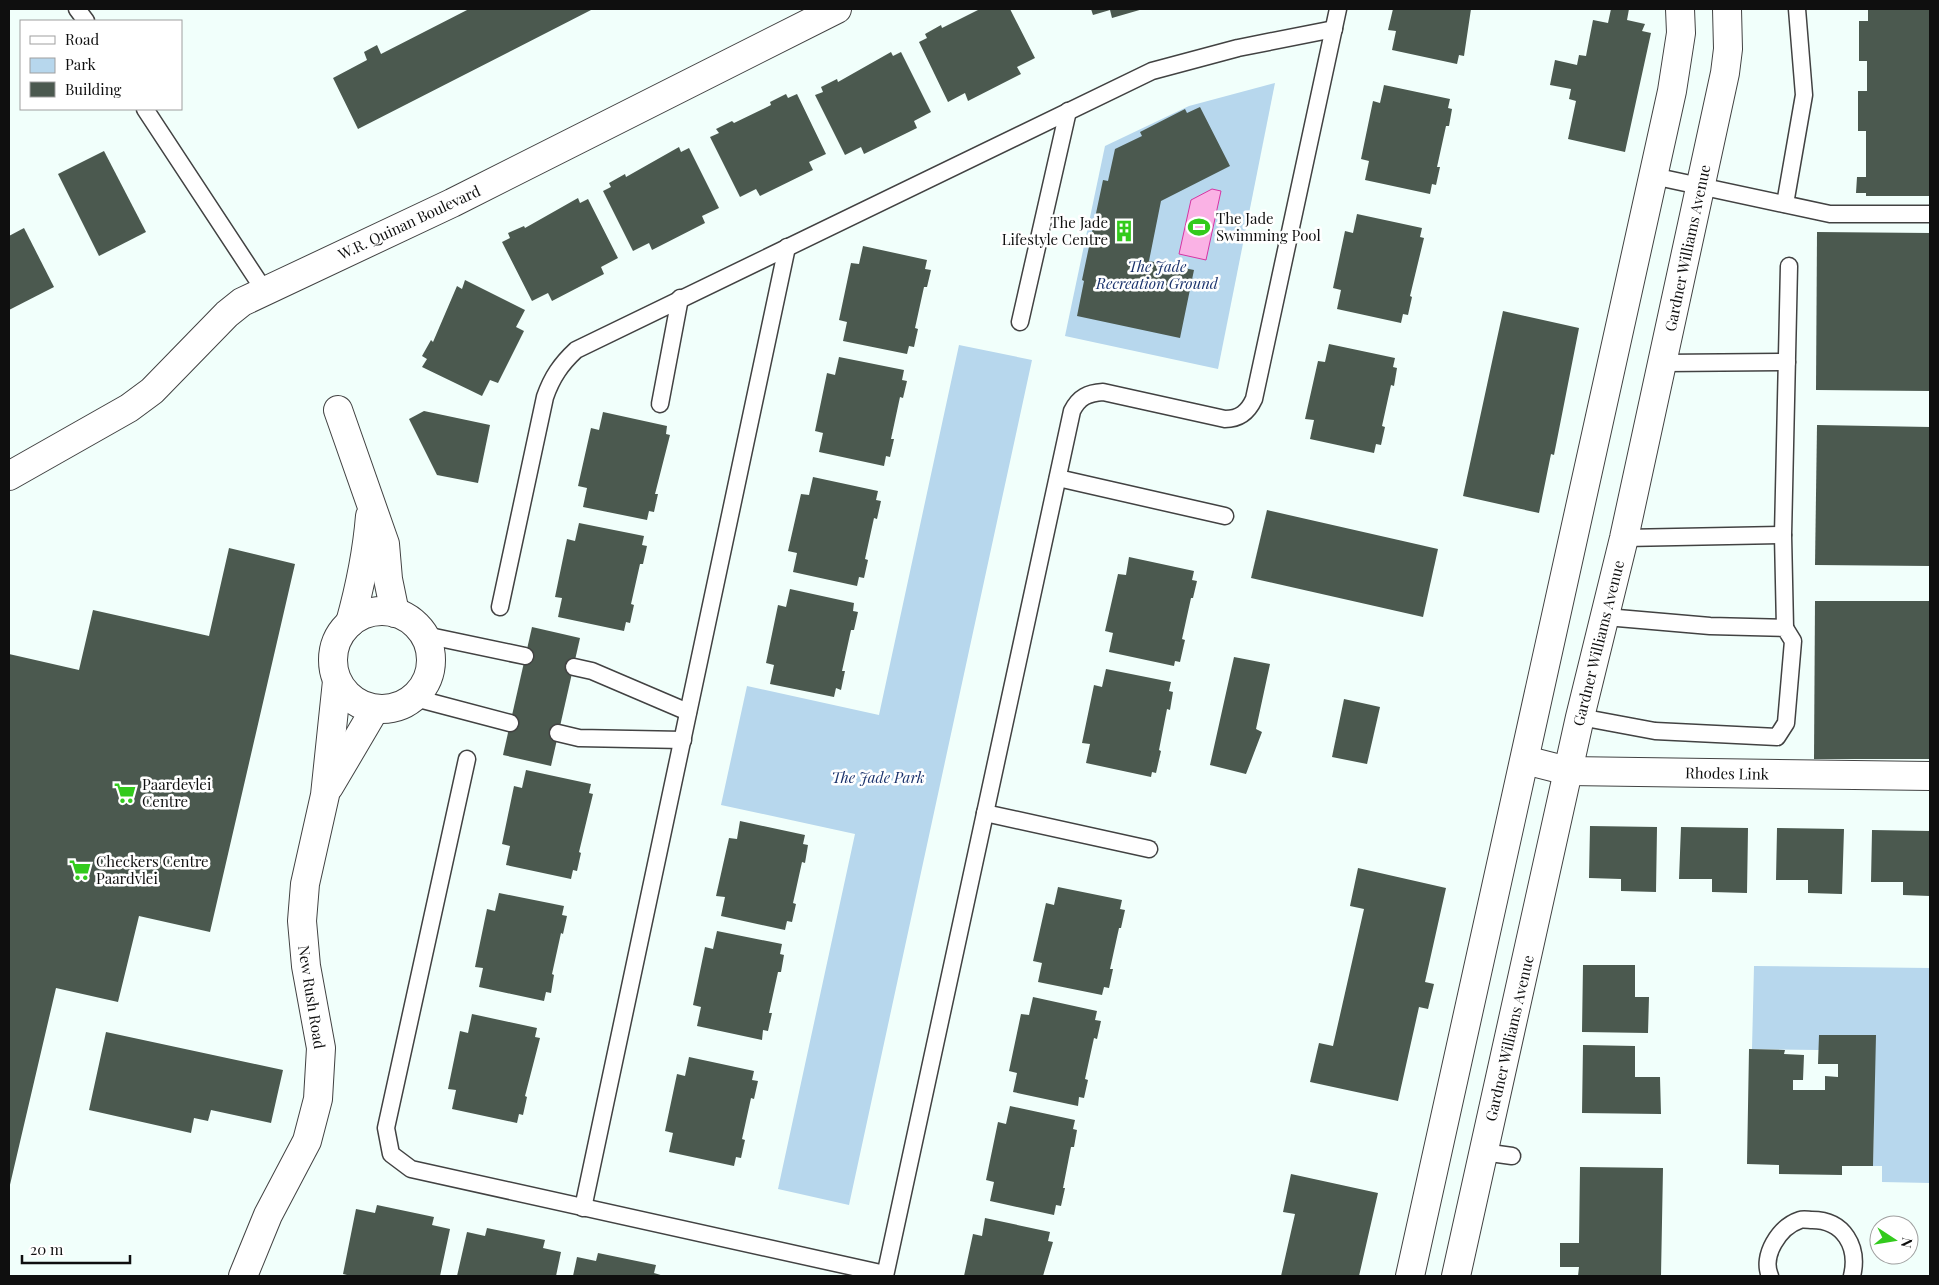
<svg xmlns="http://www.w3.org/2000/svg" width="1939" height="1285" font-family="'Playfair Display',serif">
  <rect width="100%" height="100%" fill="#f1fffb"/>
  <g fill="#b7d7ed">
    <path d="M 1275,83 L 1218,369 L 1065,336 L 1105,146 L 1189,106 Z"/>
    <path d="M 959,345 L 1032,360 L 849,1205 L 778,1189 L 855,834 L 721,805 L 747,686 L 879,715 Z"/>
    <path d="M 1754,966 L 1930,968 L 1930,1183 L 1882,1182 L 1882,1166 L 1873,1166 L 1875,1035 L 1819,1035 L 1819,1050 L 1752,1049 Z"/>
  </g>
  <path fill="#fab2e5" stroke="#d634a3" d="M 1212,189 L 1221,191 L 1206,260 L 1179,254 L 1191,200 Z"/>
  <g fill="#4b594f">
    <path d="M 469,9 L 593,9 L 358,129 L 333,78 L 367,60 L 364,52 L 377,45 L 381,54 Z"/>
    <path d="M 980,9 L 1010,9 L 1035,58 L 1017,67 L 1021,74 L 968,101 L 965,93 L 948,102 L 919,42 L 927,38 L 925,34 L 941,25 L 942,28 Z"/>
    <path d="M 1091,9 L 1143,9 L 1112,18 L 1110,10 L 1093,15 Z"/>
    <path d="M 1393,9 L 1471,9 L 1464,56 L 1459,55 L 1457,64 L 1392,50 L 1396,31 L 1388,30 Z"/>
    <path d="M 1611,9 L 1629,9 L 1627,20 L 1645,24 L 1642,31 L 1651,33 L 1625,152 L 1568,139 L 1576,101 L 1569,99 L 1571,89 L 1550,85 L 1555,60 L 1577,65 L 1579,55 L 1586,56 L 1593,20 L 1608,23 Z"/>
    <path d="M 1868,9 L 1930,9 L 1930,196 L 1866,196 L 1866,193 L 1856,193 L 1857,177 L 1866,177 L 1866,131 L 1858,131 L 1858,91 L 1867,91 L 1867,61 L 1859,61 L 1859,21 L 1868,21 Z"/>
    <path d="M 891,52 L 893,56 L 901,52 L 931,112 L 914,121 L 917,128 L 864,154 L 861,147 L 845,155 L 815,95 L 823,92 L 821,87 L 837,79 L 838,82 Z"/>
    <path d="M 1384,85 L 1450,99 L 1448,108 L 1452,109 L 1449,126 L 1446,126 L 1437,167 L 1440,167 L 1436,185 L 1432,184 L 1430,194 L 1365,180 L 1369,161 L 1361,159 L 1373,101 L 1380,103 Z"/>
    <path d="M 786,94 L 788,98 L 797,94 L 826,154 L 809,162 L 813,170 L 760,196 L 756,189 L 740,197 L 710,137 L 719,133 L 716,129 L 732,121 L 734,123 L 771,105 L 770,102 Z"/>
    <path d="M 1200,107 L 1230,166 L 1161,201 L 1149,261 L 1194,270 L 1180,338 L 1077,316 L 1084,281 L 1082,280 L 1103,180 L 1108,181 L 1115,149 L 1142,136 L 1140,132 L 1185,109 L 1187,113 Z"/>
    <path d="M 679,147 L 681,152 L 689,148 L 719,208 L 702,216 L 705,223 L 652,250 L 649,243 L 633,251 L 603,191 L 611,187 L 609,183 L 625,174 L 626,177 Z"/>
    <path d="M 104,151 L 146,232 L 99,256 L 58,174 Z"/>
    <path d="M 578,198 L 580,203 L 588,199 L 618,258 L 601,267 L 604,274 L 552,301 L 548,293 L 532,301 L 502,242 L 510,238 L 508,233 L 524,226 L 525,228 Z"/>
    <path d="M 1357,214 L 1422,228 L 1420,237 L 1424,238 L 1410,296 L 1412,297 L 1408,315 L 1403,314 L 1401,323 L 1337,309 L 1341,290 L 1333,288 L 1345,231 L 1353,233 Z"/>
    <path d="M 24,228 L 54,287 L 9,310 L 9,236 Z"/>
    <path d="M 1817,232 L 1930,233 L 1930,391 L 1816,390 Z"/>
    <path d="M 863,246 L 927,260 L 925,269 L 931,270 L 927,287 L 924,287 L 915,328 L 918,329 L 914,347 L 909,346 L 907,354 L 843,341 L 847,322 L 839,320 L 851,263 L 859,264 Z"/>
    <path d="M 465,280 L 525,310 L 516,327 L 524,331 L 498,383 L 490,380 L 482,396 L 422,367 L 427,359 L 422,356 L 431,340 L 433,342 L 457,286 L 462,289 Z"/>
    <path d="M 1503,311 L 1579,328 L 1554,455 L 1551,454 L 1539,513 L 1463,496 Z"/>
    <path d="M 1329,344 L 1395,358 L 1393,367 L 1397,368 L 1394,386 L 1391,385 L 1382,426 L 1385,427 L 1381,445 L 1376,444 L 1374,453 L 1310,439 L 1314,420 L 1305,419 L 1318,361 L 1325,362 Z"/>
    <path d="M 839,357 L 904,370 L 902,380 L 907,381 L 903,398 L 900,397 L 891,439 L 894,439 L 890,457 L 886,456 L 884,466 L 819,452 L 823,433 L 815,431 L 827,373 L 835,375 Z"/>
    <path d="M 424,411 L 490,425 L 478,483 L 437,475 L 409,419 Z"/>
    <path d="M 603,412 L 667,426 L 666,434 L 670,435 L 655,494 L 658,494 L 654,512 L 649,511 L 647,520 L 583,507 L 587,488 L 578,486 L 591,428 L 599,430 Z"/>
    <path d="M 1817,425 L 1930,427 L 1930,566 L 1815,565 Z"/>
    <path d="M 813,477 L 878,491 L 876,500 L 881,501 L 877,519 L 874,518 L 865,559 L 868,560 L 864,578 L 859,577 L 857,586 L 793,572 L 797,553 L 788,551 L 801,494 L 809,495 Z"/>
    <path d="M 1267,510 L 1438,549 L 1423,617 L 1251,578 Z"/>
    <path d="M 579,523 L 644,536 L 642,545 L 647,546 L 643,564 L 640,564 L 631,604 L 634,605 L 630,623 L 626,622 L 624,631 L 558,617 L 562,598 L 555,597 L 567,539 L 575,541 Z"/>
    <path d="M 229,548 L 295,564 L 210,932 L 139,916 L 118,1002 L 56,988 L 9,1189 L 9,654 L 79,670 L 93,610 L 209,636 Z"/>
    <path d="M 1129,557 L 1194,571 L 1192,580 L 1197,581 L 1193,598 L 1191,598 L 1182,639 L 1185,640 L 1180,662 L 1175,661 L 1174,666 L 1109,652 L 1113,633 L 1105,631 L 1118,574 L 1126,575 Z"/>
    <path d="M 790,589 L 854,603 L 853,611 L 858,612 L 854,630 L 851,630 L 842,671 L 845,671 L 841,690 L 836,688 L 834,697 L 770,684 L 774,665 L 766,663 L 778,605 L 786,607 Z"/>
    <path d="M 1815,601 L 1930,601 L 1930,759 L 1814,759 Z"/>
    <path d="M 532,627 L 580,638 L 551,766 L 503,755 Z"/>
    <path d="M 1234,657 L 1270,664 L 1256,729 L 1262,732 L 1246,774 L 1210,765 Z"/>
    <path d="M 1106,669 L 1171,682 L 1169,691 L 1173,692 L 1170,710 L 1167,709 L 1159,750 L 1161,751 L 1156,773 L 1152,772 L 1151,777 L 1086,763 L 1090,744 L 1082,743 L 1094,685 L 1102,687 Z"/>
    <path d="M 1344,699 L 1380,707 L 1367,764 L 1332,757 Z"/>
    <path d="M 526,770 L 591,784 L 589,793 L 593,794 L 579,852 L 581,853 L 577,871 L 573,870 L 571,879 L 506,865 L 510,846 L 502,844 L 514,786 L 522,788 Z"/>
    <path d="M 740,821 L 805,835 L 803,844 L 808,845 L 805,863 L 802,862 L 793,903 L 796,904 L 792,922 L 787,921 L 785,930 L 721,916 L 725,897 L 716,896 L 729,838 L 737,839 Z"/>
    <path d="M 1590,826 L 1657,827 L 1656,892 L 1621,891 L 1621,879 L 1589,878 Z"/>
    <path d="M 1681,827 L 1748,828 L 1747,893 L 1712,892 L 1712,879 L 1679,879 Z"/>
    <path d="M 1777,828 L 1844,829 L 1842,894 L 1808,893 L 1808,880 L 1776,880 Z"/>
    <path d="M 1872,830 L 1930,831 L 1930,896 L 1903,895 L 1903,882 L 1871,882 Z"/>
    <path d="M 1358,868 L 1446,888 L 1425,982 L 1434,984 L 1428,1009 L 1419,1007 L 1398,1101 L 1310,1082 L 1319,1043 L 1333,1046 L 1364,909 L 1350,906 Z"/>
    <path d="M 1058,887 L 1122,900 L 1120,909 L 1125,910 L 1121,928 L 1119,928 L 1110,969 L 1113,969 L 1109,988 L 1104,987 L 1102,995 L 1038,982 L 1042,963 L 1033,961 L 1046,903 L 1054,905 Z"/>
    <path d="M 499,893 L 564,906 L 562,915 L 567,916 L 563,934 L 561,933 L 552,974 L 554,975 L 551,993 L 546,992 L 544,1001 L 479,987 L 483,968 L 475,967 L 487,909 L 495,911 Z"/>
    <path d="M 717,931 L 782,944 L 780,954 L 784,955 L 781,972 L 778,972 L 769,1013 L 772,1013 L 768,1031 L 763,1030 L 762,1040 L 697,1026 L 701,1007 L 693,1005 L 705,947 L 713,949 Z"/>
    <path d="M 1583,965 L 1635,965 L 1635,997 L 1649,997 L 1648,1033 L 1582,1032 Z"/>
    <path d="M 1033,997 L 1097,1011 L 1095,1020 L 1101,1021 L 1097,1039 L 1094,1038 L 1085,1079 L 1088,1080 L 1084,1098 L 1079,1097 L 1078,1106 L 1013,1092 L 1017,1073 L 1009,1071 L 1021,1014 L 1029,1015 Z"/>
    <path d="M 472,1014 L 537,1028 L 535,1037 L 540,1038 L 525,1096 L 527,1097 L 523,1115 L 519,1114 L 517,1123 L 452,1109 L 456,1090 L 448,1089 L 460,1031 L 468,1033 Z"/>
    <path d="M 106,1032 L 283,1070 L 271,1123 L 211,1110 L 208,1121 L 194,1118 L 191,1133 L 89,1110 Z"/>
    <path d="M 1819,1035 L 1876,1035 L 1873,1166 L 1842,1166 L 1842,1175 L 1779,1174 L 1779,1165 L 1747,1164 L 1749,1049 L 1785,1050 L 1784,1054 L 1804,1055 L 1803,1080 L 1793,1080 L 1793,1090 L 1825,1090 L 1825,1076 L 1838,1077 L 1838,1064 L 1818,1064 Z"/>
    <path d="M 1583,1045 L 1635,1046 L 1635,1077 L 1660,1077 L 1661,1114 L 1582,1113 Z"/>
    <path d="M 689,1057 L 754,1071 L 752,1080 L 758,1081 L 754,1099 L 751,1098 L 742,1139 L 745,1140 L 741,1158 L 736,1157 L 734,1166 L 669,1152 L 673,1133 L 665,1131 L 677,1074 L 685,1076 Z"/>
    <path d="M 1010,1106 L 1075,1120 L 1073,1129 L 1077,1130 L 1074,1147 L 1071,1147 L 1063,1188 L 1065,1188 L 1061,1206 L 1056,1205 L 1054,1215 L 990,1201 L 994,1182 L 986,1180 L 998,1122 L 1006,1124 Z"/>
    <path d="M 1580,1167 L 1663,1168 L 1661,1276 L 1578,1276 L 1579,1267 L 1560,1267 L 1560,1243 L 1579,1243 Z"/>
    <path d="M 1291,1174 L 1378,1193 L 1359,1276 L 1281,1276 L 1295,1214 L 1283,1212 Z"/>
    <path d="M 377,1205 L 434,1217 L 432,1225 L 450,1229 L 440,1276 L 351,1276 L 343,1274 L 356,1209 L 375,1213 Z"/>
    <path d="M 985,1218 L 1050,1232 L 1048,1241 L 1053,1242 L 1043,1276 L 964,1276 L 973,1234 L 982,1236 Z"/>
    <path d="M 487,1228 L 545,1240 L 543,1248 L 561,1252 L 556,1276 L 457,1276 L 467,1232 L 485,1236 Z"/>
    <path d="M 598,1253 L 656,1265 L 654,1273 L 664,1276 L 573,1276 L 577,1257 L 596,1261 Z"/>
  </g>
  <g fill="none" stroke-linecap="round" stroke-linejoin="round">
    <g stroke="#424242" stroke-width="19">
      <g id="lane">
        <path d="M 77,9 L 86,21"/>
        <path d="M 145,109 L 264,290"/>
        <path d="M 1653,176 L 1830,214 L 1930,214"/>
        <path d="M 1785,204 L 1804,95 L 1797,9"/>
        <path d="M 1020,322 L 1068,111"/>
        <path d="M 1663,363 L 1787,362"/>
        <path d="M 660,404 L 680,298"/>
        <path d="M 1058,478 L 1225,516"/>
        <path d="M 1624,538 L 1783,535"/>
        <path d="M 500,607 L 545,397 C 552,377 561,364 576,350 L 1152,71 L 1238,48 L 1334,29"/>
        <path d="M 1785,628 L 1783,535 L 1789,266"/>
        <path d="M 425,635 L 525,656"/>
        <path d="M 574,667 L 592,671 L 688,712"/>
        <path d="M 415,698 L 510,723"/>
        <path d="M 1580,717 L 1655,731 L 1777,737 L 1786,723 L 1793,641 L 1785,628 L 1710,626 L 1606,617"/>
        <path d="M 558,733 L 579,738 L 683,740"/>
        <path d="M 467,759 L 386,1128 L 391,1154 L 411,1169 L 885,1274"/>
        <path d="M 985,813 L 1149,849"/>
        <path d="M 1483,1152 L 1512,1156"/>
        <path d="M 583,1208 L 787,247"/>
        <path d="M 885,1276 L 1072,411 C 1079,397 1088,393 1103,392 L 1225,419 C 1240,419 1248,412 1254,399 L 1338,9"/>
        <path d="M 1770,1276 C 1761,1256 1779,1227 1800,1220 C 1803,1219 1809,1220 1812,1220 C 1844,1220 1859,1247 1852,1276"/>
      </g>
    </g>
    <g stroke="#424242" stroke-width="30">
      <g id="street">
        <path d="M 338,410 L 385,544 L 388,579 L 395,613"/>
        <path d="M 9,476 L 129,408 L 152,391 L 227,314 L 242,302 L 452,203 L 837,9"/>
        <circle cx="382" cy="660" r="49"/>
        <path d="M 350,623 C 360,587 367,553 370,516"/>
        <path d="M 1525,760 L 1568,771 L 1930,776"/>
        <path d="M 329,787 L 375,709"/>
        <path d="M 243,1276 L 268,1215 L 307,1141 L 318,1099 L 321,1048 L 306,966 L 302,921 L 305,884 L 325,795 L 337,681"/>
        <path d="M 1410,1276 L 1672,91 L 1681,33 L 1680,9"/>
        <path d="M 1456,1276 L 1580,717 L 1624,538 L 1725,73 L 1728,49 L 1727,9"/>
      </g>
    </g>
    <use href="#lane" stroke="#fff" stroke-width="16"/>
    <use href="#street" stroke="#fff" stroke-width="28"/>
  </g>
  <defs>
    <g id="stadium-bare" transform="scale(1.725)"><path d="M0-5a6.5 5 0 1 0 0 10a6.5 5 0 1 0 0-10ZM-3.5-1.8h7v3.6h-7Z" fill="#33ca1d" stroke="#fff" stroke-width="2.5" paint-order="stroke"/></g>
    <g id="building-bare" transform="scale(1.725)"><path d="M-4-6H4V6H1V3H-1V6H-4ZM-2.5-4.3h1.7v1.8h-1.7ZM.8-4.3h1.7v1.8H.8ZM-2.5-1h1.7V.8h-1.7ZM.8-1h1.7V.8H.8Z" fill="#33ca1d" stroke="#fff" stroke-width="2.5" paint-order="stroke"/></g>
    <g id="supermarket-bare" transform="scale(1.725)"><path d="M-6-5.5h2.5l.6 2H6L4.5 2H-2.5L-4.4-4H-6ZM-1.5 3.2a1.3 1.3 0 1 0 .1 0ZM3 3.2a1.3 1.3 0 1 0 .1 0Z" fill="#33ca1d" stroke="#fff" stroke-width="2.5" paint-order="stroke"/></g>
  </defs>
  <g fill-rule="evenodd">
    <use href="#stadium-bare" x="1199" y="227"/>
    <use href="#building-bare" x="1124" y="231"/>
    <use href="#supermarket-bare" x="125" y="793"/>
    <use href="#supermarket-bare" x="80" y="870"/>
  </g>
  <g text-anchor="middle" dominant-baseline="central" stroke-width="5" stroke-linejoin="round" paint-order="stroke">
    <g font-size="15" fill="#0f0f0f" stroke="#fff" text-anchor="start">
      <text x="1216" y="218">The Jade<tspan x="1216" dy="17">Swimming Pool</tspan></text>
      <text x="1108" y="222" text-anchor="end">The Jade<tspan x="1108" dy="17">Lifestyle Centre</tspan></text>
      <text x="142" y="784">Paardevlei<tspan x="142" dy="17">Centre</tspan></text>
      <text x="96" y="861">Checkers Centre<tspan x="96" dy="17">Paardvlei</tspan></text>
    </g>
    <g font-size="15" fill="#0f0f0f" stroke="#fff">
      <text transform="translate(409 222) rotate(-25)">W.R. Quinan Boulevard</text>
      <text transform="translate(1687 248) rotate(-78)">Gardner Williams Avenue</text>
      <text transform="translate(1598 643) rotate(-76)">Gardner Williams Avenue</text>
      <text transform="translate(1727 773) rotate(1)">Rhodes Link</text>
      <text transform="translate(312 997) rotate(81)">New Rush Road</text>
      <text transform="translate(1509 1038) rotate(-77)">Gardner Williams Avenue</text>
    </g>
    <g font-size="15" font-style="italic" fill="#1a326c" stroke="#fff">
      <text x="1157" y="266">The Jade<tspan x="1157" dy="17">Recreation Ground</tspan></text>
      <text x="878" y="777">The Jade Park</text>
    </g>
  </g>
  <rect width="1939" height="1285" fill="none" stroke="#0f0f0f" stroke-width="20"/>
  <rect x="20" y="20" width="162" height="90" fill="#ffffff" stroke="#9f9f9f"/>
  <rect x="30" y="36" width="25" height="8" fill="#ffffff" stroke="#9f9f9f"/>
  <text x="65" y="45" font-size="15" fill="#0f0f0f">Road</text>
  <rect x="30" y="58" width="25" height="15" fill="#b7d7ed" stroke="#9f9f9f"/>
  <text x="65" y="70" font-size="15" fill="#0f0f0f">Park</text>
  <rect x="30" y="82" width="25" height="15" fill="#4b594f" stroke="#9f9f9f"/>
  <text x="65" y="95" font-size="15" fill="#0f0f0f">Building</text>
  <g transform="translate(1894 1240) rotate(102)"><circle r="24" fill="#ffffff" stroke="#9f9f9f"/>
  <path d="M0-4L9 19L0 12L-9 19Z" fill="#33ca1d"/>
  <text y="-8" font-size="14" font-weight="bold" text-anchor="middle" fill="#0f0f0f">N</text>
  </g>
  <path d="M22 1255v8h108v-8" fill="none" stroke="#0f0f0f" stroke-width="2.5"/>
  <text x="30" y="1255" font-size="15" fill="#0f0f0f" stroke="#ffffff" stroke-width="4" paint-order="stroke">20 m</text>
</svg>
